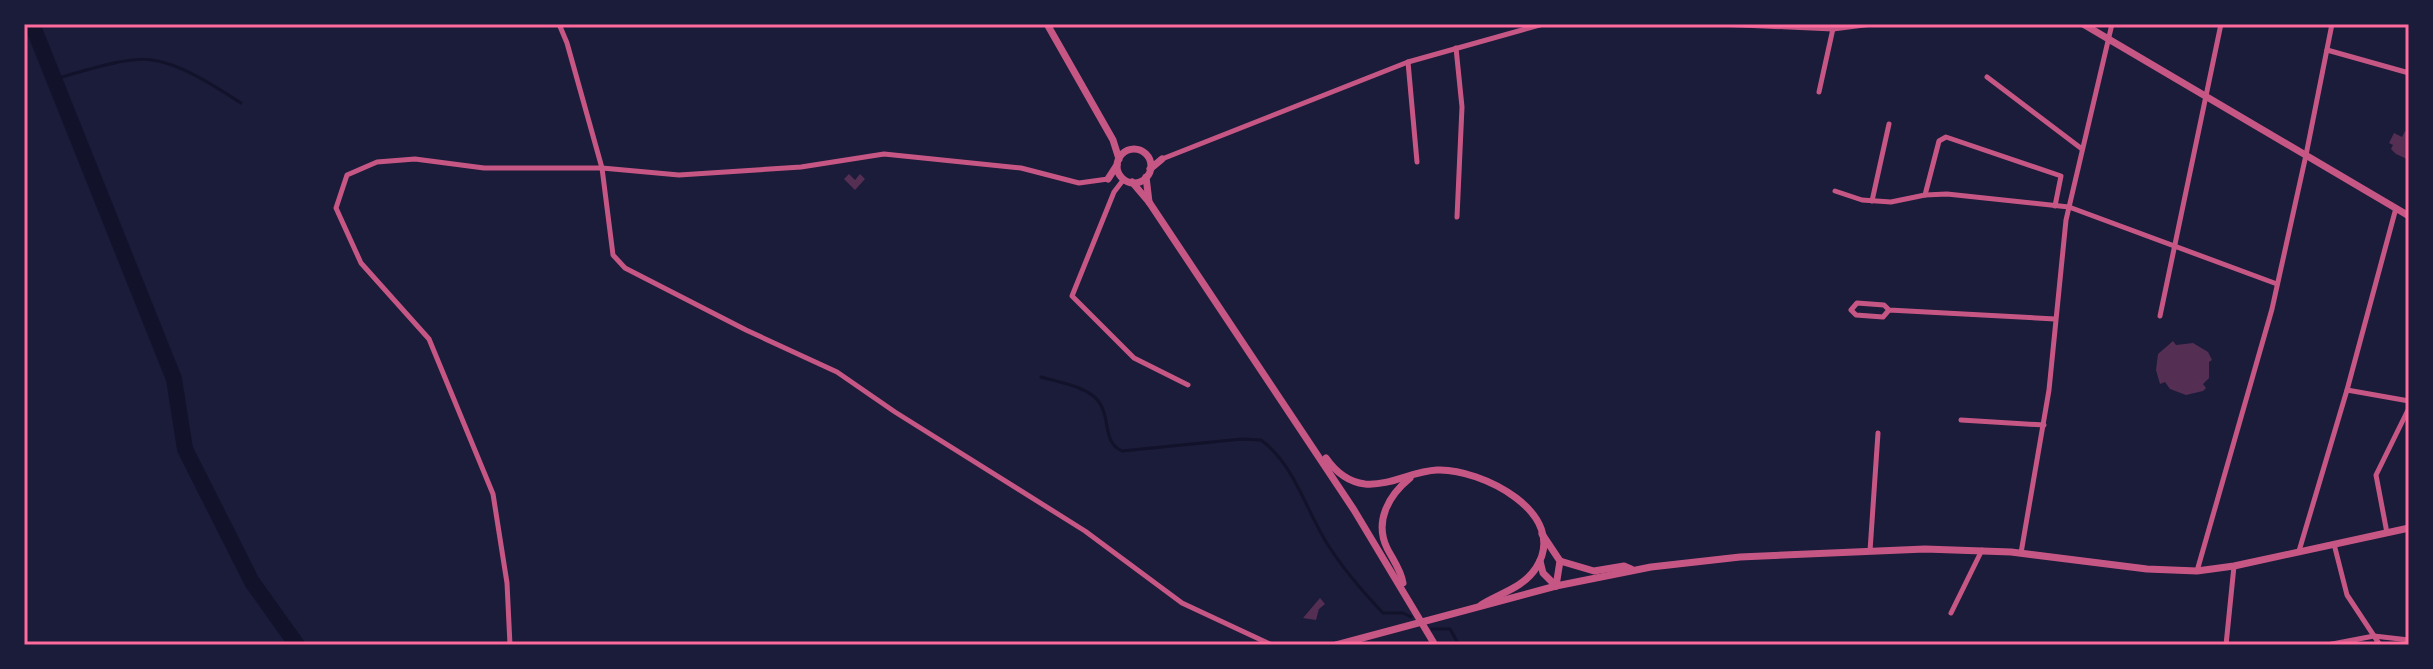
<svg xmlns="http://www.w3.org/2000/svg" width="2433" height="669" font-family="Quicksand,sans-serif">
  <rect width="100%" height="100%" fill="#1b1b3a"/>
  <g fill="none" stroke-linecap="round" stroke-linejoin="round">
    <g stroke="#12122b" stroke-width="3">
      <path d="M 2402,24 L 2409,25"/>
      <path d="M 55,79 C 80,72 128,56 152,60 C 182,64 216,87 241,103"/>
      <path d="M 1041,377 C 1058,382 1089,387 1099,402 C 1111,418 1102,442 1122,451 L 1242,439 L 1261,440 C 1295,465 1306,511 1328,545 C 1344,570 1363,592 1383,613 L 1403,613 L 1411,617"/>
      <path d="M 1432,629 L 1450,629 L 1459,645"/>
    </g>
    <path stroke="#12122b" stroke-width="16" d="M 32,24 L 174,379 L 185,449 L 252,582 L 297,645"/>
  </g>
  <g fill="#542f53">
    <path d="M 2405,131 L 2409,132 L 2409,160 L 2396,154 L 2391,149 L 2393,145 L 2389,143 L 2394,133 L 2402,137 Z"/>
    <path d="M 849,174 L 855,180 L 860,174 L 865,179 L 855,190 L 844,179 Z"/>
    <path d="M 2173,341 L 2176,345 L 2193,343 L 2208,352 L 2212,360 L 2209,362 L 2209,378 L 2203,384 L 2206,388 L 2203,391 L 2186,395 L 2170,389 L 2165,382 L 2160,384 L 2156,370 L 2158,354 Z"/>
    <path d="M 1320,598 L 1325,604 L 1319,609 L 1316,620 L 1303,618 Z"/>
  </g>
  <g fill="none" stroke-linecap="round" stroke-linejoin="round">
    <g stroke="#c65784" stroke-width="5">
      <path d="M 559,24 L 567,43 L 602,168 L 613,255 L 625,268 L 746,330 L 837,372 L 895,412 L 1085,531 L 1182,603 L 1272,645"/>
      <path d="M 1718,24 L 1833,29 L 1872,24"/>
      <path d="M 1456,48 L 1462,107 L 1457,217"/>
      <path d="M 2327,50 L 2409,73"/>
      <path d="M 1408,62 L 1417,162"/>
      <path d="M 1987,77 L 2082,149"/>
      <path d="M 1819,92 L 1834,24"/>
      <path d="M 1162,159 L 1408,62 L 1543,24"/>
      <path d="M 1124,179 L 1114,192 L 1072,296 L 1134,358 L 1188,385"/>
      <path d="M 1835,191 L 1862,200 L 1891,202 L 1925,195 L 1947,194 L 2069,207 L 2277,284"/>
      <path d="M 1925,195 L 1939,141 L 1946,137 L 2061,176 L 2055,206"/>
      <path d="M 1872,201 L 1889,124"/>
      <path d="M 1889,310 L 1883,317 L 1856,315 L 1851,310 L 1857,303 L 1884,305 L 1889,310 L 2055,319"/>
      <path d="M 2160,316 L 2221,24"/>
      <path d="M 2347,390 L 2409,401"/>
      <path d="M 1961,420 L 2044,425"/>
      <path d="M 2387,533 L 2376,475 L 2409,408"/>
      <path d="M 2334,544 L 2347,595 L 2380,645"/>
      <path d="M 1870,551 L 1878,433"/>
      <path d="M 2299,551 L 2347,390 L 2396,208"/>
      <path d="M 2021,553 L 2049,390 L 2066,220 L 2112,24"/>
      <path d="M 2197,571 L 2272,309 L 2306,155 L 2332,24"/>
      <path d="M 1951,613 L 1982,550"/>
      <path d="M 510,645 L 507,583 L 493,494 L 429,339 L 361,263 L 336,208 L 347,175 L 377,162 L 415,159 L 484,168 L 602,168 L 679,175 L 801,167 L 884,154 L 1021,168 L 1079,183 L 1108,179"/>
      <path d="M 2226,645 L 2234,566"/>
      <path d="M 2327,645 L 2374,636 L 2409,640"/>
    </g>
    <g stroke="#c65784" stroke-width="7">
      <path d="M 1047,24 L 1113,140 L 1119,159"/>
      <path d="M 2083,24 L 2409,216"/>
      <circle cx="1134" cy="166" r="17"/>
      <path d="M 1150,169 L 1162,159"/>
      <path d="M 1146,177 L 1149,202"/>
      <path d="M 1108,179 L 1117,165"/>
      <path d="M 1132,182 L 1149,202 L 1354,510 L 1435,645"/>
      <path d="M 1326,458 C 1335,471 1348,482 1365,484 C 1391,486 1412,471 1437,470 C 1480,468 1571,513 1536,568 C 1523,588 1500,593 1481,605"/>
      <path d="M 1542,534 L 1560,561 L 1556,586"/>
      <path d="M 1540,561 L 1543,573 L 1556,586"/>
      <path d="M 1560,561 L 1594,571 L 1624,566 L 1631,569"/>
      <path d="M 1403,583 C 1401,570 1393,560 1387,548 C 1374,521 1389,495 1410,478"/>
      <path d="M 1336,645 L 1556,586 L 1651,567 L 1740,557 L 1925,549 L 2011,552 L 2147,569 L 2197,571 L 2234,566 L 2409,528"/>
    </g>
  </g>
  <rect width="2433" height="669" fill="none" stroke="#1b1b3a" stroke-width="52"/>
  <rect x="26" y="26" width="2381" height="617" fill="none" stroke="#ff6b9d" stroke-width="3"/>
</svg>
